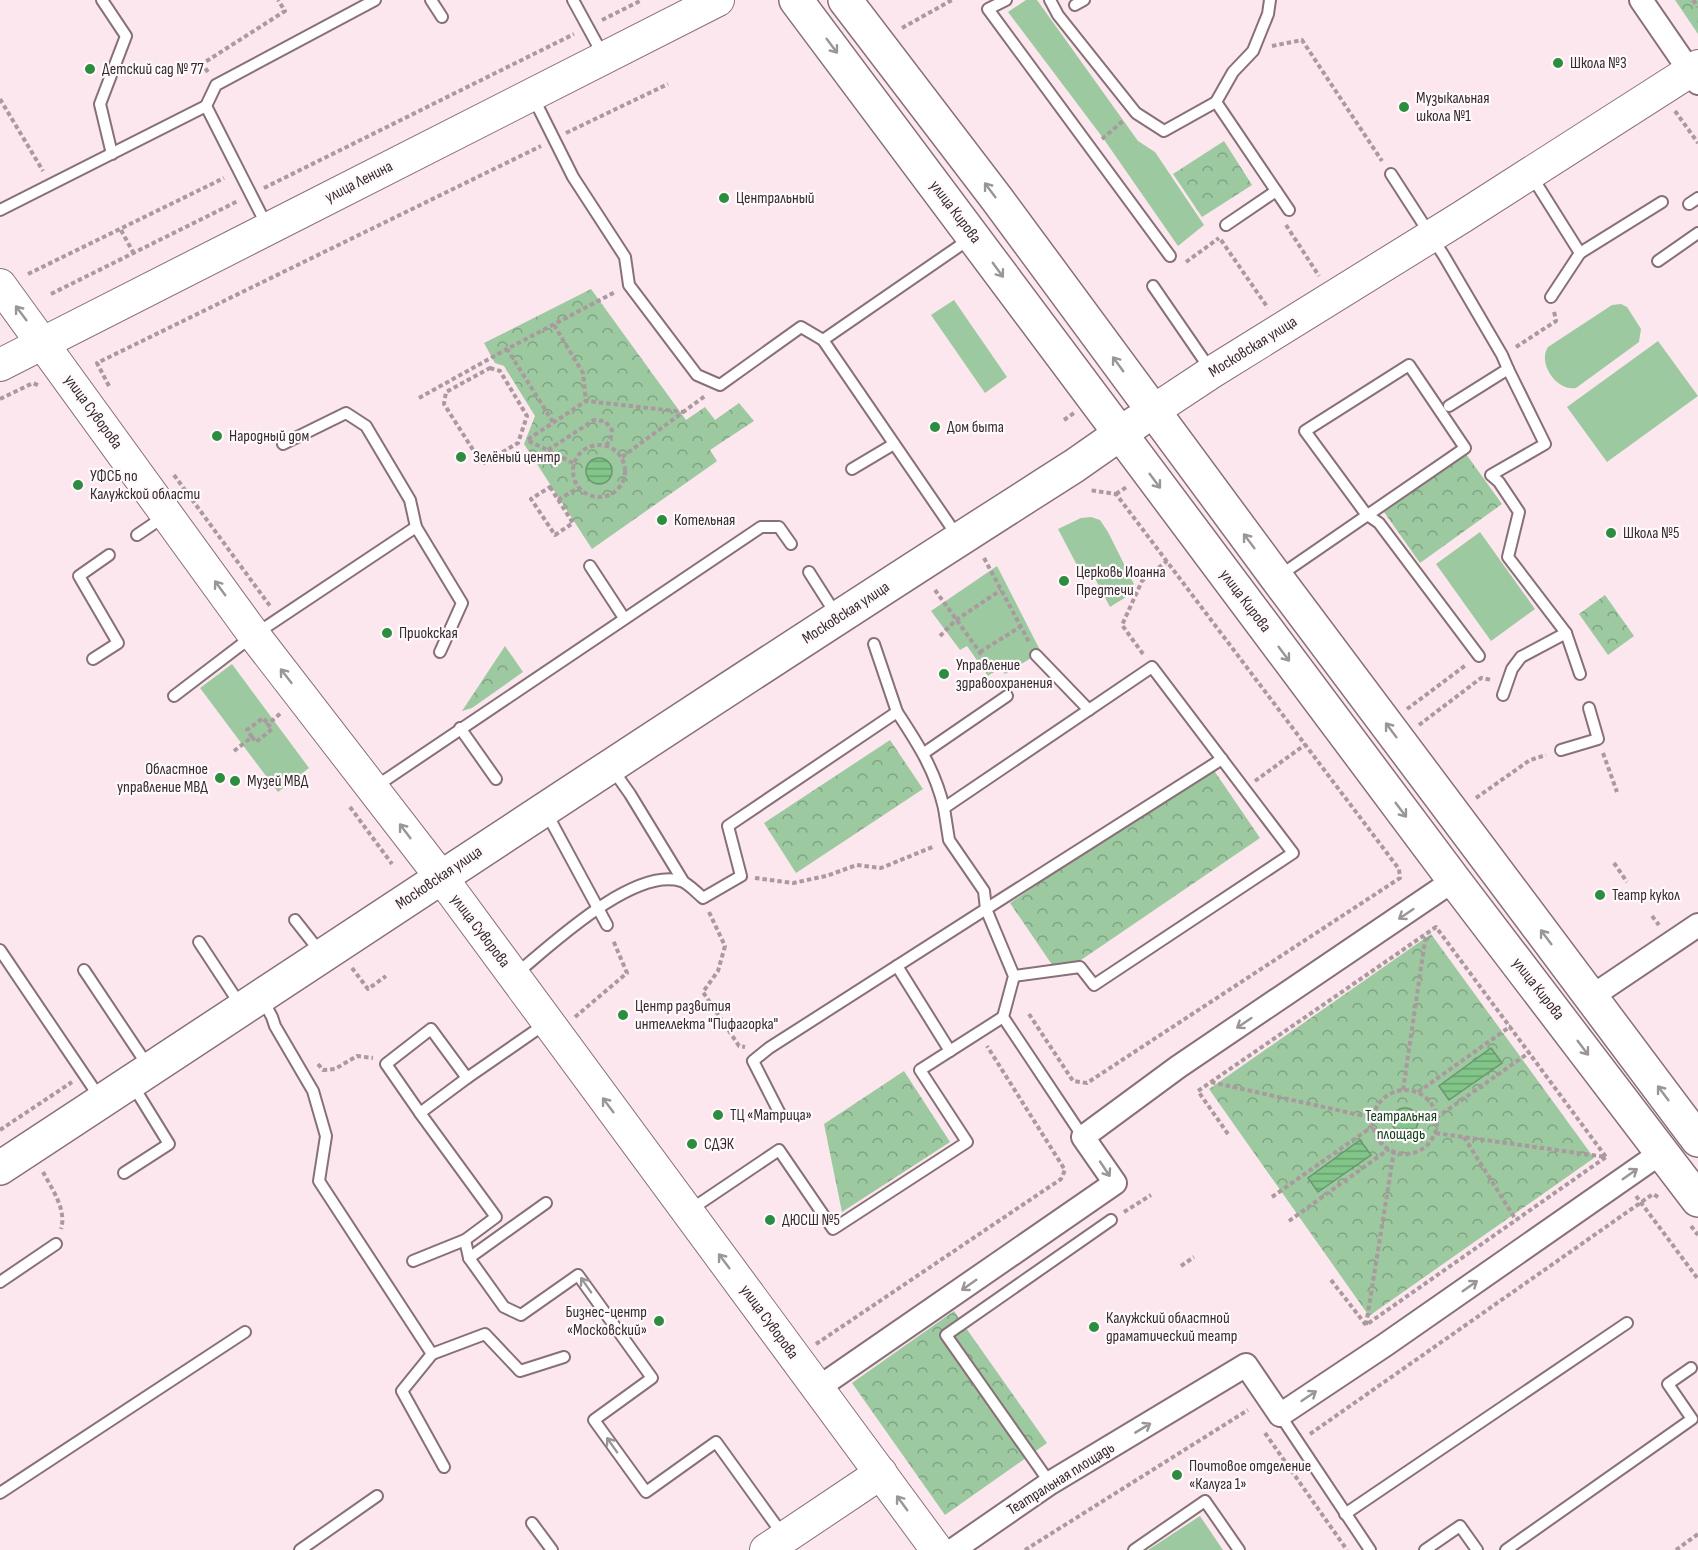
<svg xmlns="http://www.w3.org/2000/svg" width="1698" height="1550" font-family="'Sofia Sans Condensed',sans-serif">
  <defs>
    <pattern id="park-crowns" width="20" height="18" patternUnits="userSpaceOnUse" patternTransform="scale(1.5)"><rect width="20" height="18" fill="#9cc9a0"/><path d="M2 6a3 3 0 1 1 6 0M12 15a3 3 0 1 1 6 0" fill="none" stroke="#80a383"/></pattern>
    <pattern id="water-rules" width="6" height="5" patternUnits="userSpaceOnUse" patternTransform="scale(1.5)"><rect width="6" height="5" fill="#81c588"/><path d="M0 2.5h6" fill="none" stroke="#6aa070"/></pattern>
  </defs>
  <rect width="100%" height="100%" fill="#fde7ee"/>
  <g fill="#9cc9a0">
    <path d="M 1026,0 L 1037,0 L 1138,141 L 1155,152 L 1204,225 L 1178,246 L 1103,138 L 1008,12 Z"/>
    <path d="M 954,300 L 1007,377 L 985,393 L 931,315 Z"/>
    <path d="M 1621,304 L 1627,307 L 1641,329 L 1639,342 L 1576,388 C 1557,392 1537,363 1548,347 L 1612,305 Z"/>
    <path d="M 1658,341 L 1698,396 L 1607,462 L 1567,407 Z"/>
    <path d="M 1091,517 L 1100,520 L 1108,532 L 1134,584 L 1126,597 L 1110,607 L 1089,567 L 1080,571 L 1058,529 L 1081,518 Z"/>
    <path d="M 1480,532 L 1535,609 L 1491,641 L 1436,564 Z"/>
    <path d="M 997,566 L 1041,652 L 1005,674 L 1000,667 L 988,676 L 967,646 L 960,650 L 931,611 Z"/>
    <path d="M 232,664 L 309,768 L 278,792 L 200,688 Z"/>
    <path d="M 1200,1516 L 1223,1550 L 1148,1550 Z"/>
  </g>
  <g fill="url(#park-crowns)">
    <path d="M 1675,0 L 1698,0 L 1698,34 Z"/>
    <path d="M 1224,141 L 1252,185 L 1202,217 L 1173,174 Z"/>
    <path d="M 591,289 L 686,420 L 705,407 L 715,420 L 739,403 L 754,421 L 710,450 L 717,461 L 713,464 L 592,549 L 524,444 L 535,416 L 504,366 L 495,363 L 484,343 Z"/>
    <path d="M 1466,454 L 1502,504 L 1420,563 L 1384,512 Z"/>
    <path d="M 1605,595 L 1634,636 L 1608,655 L 1579,614 Z"/>
    <path d="M 505,646 L 523,672 L 472,708 L 462,711 Z"/>
    <path d="M 890,740 L 923,789 L 796,873 L 764,823 Z"/>
    <path d="M 1211,766 L 1260,838 L 1059,975 L 1010,903 Z"/>
    <path d="M 1431,934 L 1594,1158 L 1369,1316 L 1209,1089 Z"/>
    <path d="M 904,1071 L 950,1142 L 842,1212 L 824,1124 Z"/>
    <path d="M 954,1311 L 1047,1443 L 945,1515 L 852,1383 Z"/>
  </g>
  <g fill="url(#water-rules)" stroke="#6a976d" stroke-width="1.5">
    <circle cx="599" cy="471" r="13"/>
    <path d="M 1491,1048 L 1502,1063 L 1449,1100 L 1439,1086 Z"/>
    <circle cx="1405" cy="1121" r="13"/>
    <path d="M 1360,1140 L 1371,1155 L 1318,1192 L 1308,1178 Z"/>
  </g>
  <g fill="none" stroke-linecap="round" stroke-linejoin="round">
    <g stroke="#887077" stroke-width="14">
      <g id="lane">
        <path d="M 102,0 L 126,36 L 100,104 L 112,154"/>
        <path d="M 431,0 L 442,17"/>
        <path d="M 573,0 L 603,55"/>
        <path d="M 1006,0 L 988,9 L 1170,256"/>
        <path d="M 1050,0 L 1058,15 L 1136,113 L 1164,131 L 1216,102"/>
        <path d="M 1270,0 L 1268,14 L 1253,51 L 1233,72 L 1216,102 L 1289,210"/>
        <path d="M 1075,5 L 1084,0"/>
        <path d="M 533,97 L 573,177 L 625,257 L 629,285 L 697,375 L 720,385 L 801,327 L 823,340 L 958,537"/>
        <path d="M 206,106 L 267,226"/>
        <path d="M 1391,174 L 1444,256 L 1502,355 L 1508,369 L 1449,406"/>
        <path d="M 1531,175 L 1580,253 L 1662,202"/>
        <path d="M 1689,204 L 1698,198"/>
        <path d="M 0,210 L 206,106 L 216,85 L 375,0"/>
        <path d="M 1226,225 L 1276,191"/>
        <path d="M 1658,261 L 1698,233"/>
        <path d="M 1153,286 L 1210,369"/>
        <path d="M 1551,297 L 1580,253"/>
        <path d="M 823,340 L 971,238"/>
        <path d="M 1508,369 L 1545,444 L 1491,475 L 1499,482 L 1519,512 L 1508,557 L 1566,633 L 1580,674"/>
        <path d="M 283,444 L 346,413 L 366,426 L 410,500 L 416,527"/>
        <path d="M 852,469 L 894,444"/>
        <path d="M 137,535 L 165,516"/>
        <path d="M 590,566 L 624,618"/>
        <path d="M 809,572 L 837,616"/>
        <path d="M 1279,576 L 1465,448 L 1409,365 L 1305,431 L 1366,514 L 1379,523 L 1479,656"/>
        <path d="M 874,644 L 897,712"/>
        <path d="M 1036,655 L 1089,710"/>
        <path d="M 93,659 L 118,643 L 79,576 L 109,555"/>
        <path d="M 1503,695 L 1512,669 L 1521,657 L 1566,633"/>
        <path d="M 174,696 L 254,635 L 416,527 L 462,603 L 440,652"/>
        <path d="M 460,728 L 496,779"/>
        <path d="M 1561,750 L 1598,739 L 1589,708"/>
        <path d="M 924,753 L 1007,696"/>
        <path d="M 613,770 L 630,794 L 683,881"/>
        <path d="M 375,787 L 761,527 L 779,527 L 791,544"/>
        <path d="M 546,812 L 607,925"/>
        <path d="M 295,920 L 321,953"/>
        <path d="M 199,942 L 241,1006"/>
        <path d="M 0,950 L 100,1098"/>
        <path d="M 897,966 L 950,1051"/>
        <path d="M 84,970 L 148,1066"/>
        <path d="M 516,974 C 551,945 633,867 681,881 C 688,883 697,893 703,898 L 741,876 L 728,826 L 897,712 C 918,744 935,770 944,808"/>
        <path d="M 263,1000 L 272,1017 L 275,1026 L 313,1091 L 326,1136 L 319,1181 L 432,1354 L 402,1391 L 444,1467"/>
        <path d="M 779,1112 L 753,1061 L 769,1048 L 986,909 L 984,891 L 949,840 L 944,808 L 1152,667 L 1293,853 L 1094,985 L 1080,967 L 1014,976"/>
        <path d="M 420,1113 L 386,1064 L 431,1029 L 467,1078 L 545,1024"/>
        <path d="M 1083,1137 L 1003,1017 L 1014,976 L 986,909 L 1222,759"/>
        <path d="M 124,1173 L 169,1144 L 132,1084"/>
        <path d="M 690,1210 L 779,1150 L 833,1229 L 967,1142 L 920,1070 L 1003,1017"/>
        <path d="M 465,1240 L 469,1258 L 504,1307 L 521,1315 L 578,1275 L 652,1378 L 594,1420 L 646,1492 L 716,1442 L 783,1535"/>
        <path d="M 469,1258 L 546,1203"/>
        <path d="M 413,1261 L 465,1240 L 496,1217 L 420,1113 L 467,1078"/>
        <path d="M 0,1282 L 56,1244"/>
        <path d="M 432,1354 L 485,1334 L 520,1371 L 564,1357"/>
        <path d="M 1280,1415 L 1370,1550"/>
        <path d="M 1050,1483 L 946,1335 L 1111,1220"/>
        <path d="M 0,1493 L 245,1332"/>
        <path d="M 1345,1514 L 1627,1323"/>
        <path d="M 532,1523 L 552,1550"/>
        <path d="M 300,1550 L 377,1496"/>
        <path d="M 1134,1550 L 1205,1501 L 1239,1550"/>
        <path d="M 1425,1550 L 1460,1526 L 1477,1550"/>
        <path d="M 1506,1550 L 1692,1419 L 1668,1384 L 1691,1368"/>
      </g>
    </g>
    <g stroke="#887077" stroke-width="26">
      <g id="street">
        <path d="M 1641,0 L 1698,83"/>
        <path d="M 1591,997 L 1698,925"/>
        <path d="M 818,1388 L 1115,1183 L 1083,1137 L 1178,1067 L 1454,880"/>
        <path d="M 953,1550 L 1050,1483 L 1246,1365 L 1280,1415 L 1385,1345 L 1662,1152"/>
      </g>
    </g>
    <g stroke="#887077" stroke-width="34">
      <g id="secondary">
        <path d="M 0,285 L 254,635 L 441,877 L 937,1550"/>
        <path d="M 0,365 L 718,0"/>
        <path d="M 1153,411 L 1212,372 L 1462,217 L 1698,66"/>
        <path d="M 766,1550 L 881,1473"/>
      </g>
    </g>
    <g stroke="#887077" stroke-width="36">
      <g id="primary">
        <path d="M 796,0 L 1454,880 L 1698,1200"/>
        <path d="M 845,0 L 997,199 L 1276,577 L 1698,1140"/>
        <path d="M 0,1168 C 358,933 713,696 1074,466 L 1137,422"/>
      </g>
    </g>
    <g stroke="#aa999e" stroke-width="4" stroke-dasharray="4.5 3" stroke-linecap="butt">
      <path d="M 1693,0 L 1698,7"/>
      <path d="M 602,20 L 642,0"/>
      <path d="M 902,28 L 952,0"/>
      <path d="M 1272,46 L 1302,40 L 1382,161"/>
      <path d="M 208,72 L 202,64 L 285,11 L 278,0"/>
      <path d="M 0,99 L 43,171"/>
      <path d="M 1675,111 L 1698,143"/>
      <path d="M 566,133 L 668,84"/>
      <path d="M 1102,139 L 1124,120"/>
      <path d="M 264,188 L 574,34"/>
      <path d="M 1286,225 L 1319,276"/>
      <path d="M 121,230 L 134,254"/>
      <path d="M 1221,240 L 1268,308"/>
      <path d="M 1186,262 L 1219,238"/>
      <path d="M 28,274 L 224,178"/>
      <path d="M 51,294 L 238,201"/>
      <path d="M 554,325 L 583,373 L 586,401"/>
      <path d="M 1516,347 L 1556,321 L 1554,311"/>
      <path d="M 490,368 L 500,371 L 527,416 L 518,443 L 482,464 L 444,404 L 446,392 Z"/>
      <path d="M 109,386 L 97,363 L 541,146"/>
      <path d="M 419,398 L 507,349"/>
      <path d="M 0,399 L 33,383 L 40,386"/>
      <path d="M 1064,420 L 1074,413"/>
      <path d="M 553,422 L 507,349 L 615,292"/>
      <circle cx="599" cy="471" r="26"/>
      <path d="M 548,450 L 594,420 L 605,421 L 612,430 L 610,441 L 606,445"/>
      <path d="M 622,457 L 705,396"/>
      <path d="M 573,463 L 527,440 L 586,401 L 684,412"/>
      <path d="M 174,475 L 270,606"/>
      <path d="M 550,487 L 573,523 L 555,535 L 531,499 Z"/>
      <path d="M 1116,494 L 1128,486"/>
      <path d="M 558,500 L 578,488"/>
      <path d="M 984,558 L 1029,642"/>
      <path d="M 935,590 L 994,672"/>
      <path d="M 940,636 L 956,620 L 1001,590"/>
      <path d="M 980,652 L 1020,627"/>
      <path d="M 1143,654 L 1122,625 L 1142,581 L 1167,561"/>
      <path d="M 1407,709 L 1466,665"/>
      <path d="M 1419,725 L 1481,678 L 1492,680"/>
      <path d="M 252,737 L 247,730 L 263,718 L 268,724"/>
      <path d="M 234,751 L 252,737 L 256,742 L 272,729 L 268,724 L 281,713"/>
      <path d="M 1603,753 L 1617,792"/>
      <path d="M 1255,781 L 1306,744"/>
      <path d="M 1476,798 L 1530,760 L 1546,755"/>
      <path d="M 350,807 L 392,864"/>
      <path d="M 1614,863 L 1627,882"/>
      <path d="M 755,878 L 793,883 L 826,876 L 857,865 L 881,868 L 935,846"/>
      <path d="M 709,912 L 725,946 L 718,971 L 703,992 L 739,1046 L 745,1047"/>
      <path d="M 1652,916 L 1659,925"/>
      <path d="M 352,968 L 368,989 L 386,976"/>
      <path d="M 1029,1014 L 1073,1081 L 1087,1083 L 1400,878 L 1399,869 L 1116,494 L 1089,490"/>
      <path d="M 575,1017 L 627,973 L 613,940"/>
      <path d="M 318,1064 L 323,1070 L 335,1069 L 357,1056 L 373,1058"/>
      <path d="M 1211,1082 L 1373,1118"/>
      <path d="M 1403,1090 L 1426,934"/>
      <circle cx="1405" cy="1122" r="32"/>
      <path d="M 1418,1092 L 1511,1026"/>
      <path d="M 1436,1118 L 1530,1052"/>
      <path d="M 0,1130 L 72,1082"/>
      <path d="M 1228,1134 L 1198,1091 L 1436,927 L 1606,1157 L 1435,1133"/>
      <path d="M 1464,1137 L 1516,1220"/>
      <path d="M 43,1172 C 52,1189 67,1210 61,1229"/>
      <path d="M 1636,1196 L 1698,1279"/>
      <path d="M 1272,1197 L 1373,1126"/>
      <path d="M 1124,1212 L 1151,1195"/>
      <path d="M 1289,1221 L 1389,1149"/>
      <path d="M 1691,1226 L 1698,1235"/>
      <path d="M 1181,1266 L 1194,1257"/>
      <path d="M 1331,1280 L 1366,1325 L 1606,1157"/>
      <path d="M 1366,1325 L 1394,1151"/>
      <path d="M 816,1344 L 1061,1179 L 1065,1170 L 987,1046"/>
      <path d="M 1265,1433 L 1347,1550"/>
      <path d="M 1310,1434 L 1653,1194 L 1660,1198"/>
      <path d="M 1025,1550 L 1248,1410"/>
      <path d="M 1676,1550 L 1698,1534"/>
    </g>
    <use href="#lane" stroke="#fff" stroke-width="10"/>
    <use href="#street" stroke="#fff" stroke-width="22"/>
    <use href="#secondary" stroke="#fff" stroke-width="32"/>
    <use href="#primary" stroke="#fff" stroke-width="33"/>
  </g>
  <defs><path id="oneway-shaft" d="M-6 0H5M1.5-3L5.5 0L1.5 3" fill="none" stroke-width="1.6" stroke-linecap="round" stroke-linejoin="round" transform="scale(1.5)"/></defs>
  <g stroke="#9a9596">
    <use href="#oneway-shaft" transform="translate(832 46) rotate(53)"/>
    <use href="#oneway-shaft" transform="translate(990 190) rotate(-127)"/>
    <use href="#oneway-shaft" transform="translate(998 270) rotate(54)"/>
    <use href="#oneway-shaft" transform="translate(21 313) rotate(-127)"/>
    <use href="#oneway-shaft" transform="translate(1118 364) rotate(-126)"/>
    <use href="#oneway-shaft" transform="translate(1155 481) rotate(53)"/>
    <use href="#oneway-shaft" transform="translate(1249 541) rotate(-127)"/>
    <use href="#oneway-shaft" transform="translate(220 588) rotate(-126)"/>
    <use href="#oneway-shaft" transform="translate(1284 654) rotate(53)"/>
    <use href="#oneway-shaft" transform="translate(286 676) rotate(-128)"/>
    <use href="#oneway-shaft" transform="translate(1391 730) rotate(-127)"/>
    <use href="#oneway-shaft" transform="translate(1401 810) rotate(53)"/>
    <use href="#oneway-shaft" transform="translate(405 831) rotate(-127)"/>
    <use href="#oneway-shaft" transform="translate(1406 914) rotate(146)"/>
    <use href="#oneway-shaft" transform="translate(1546 937) rotate(-127)"/>
    <use href="#oneway-shaft" transform="translate(1244 1023) rotate(146)"/>
    <use href="#oneway-shaft" transform="translate(1583 1048) rotate(53)"/>
    <use href="#oneway-shaft" transform="translate(1663 1093) rotate(-127)"/>
    <use href="#oneway-shaft" transform="translate(608 1105) rotate(-127)"/>
    <use href="#oneway-shaft" transform="translate(1105 1169) rotate(56)"/>
    <use href="#oneway-shaft" transform="translate(1630 1174) rotate(-35)"/>
    <use href="#oneway-shaft" transform="translate(724 1261) rotate(-127)"/>
    <use href="#oneway-shaft" transform="translate(586 1285) rotate(-125)"/>
    <use href="#oneway-shaft" transform="translate(969 1285) rotate(145)"/>
    <use href="#oneway-shaft" transform="translate(1470 1286) rotate(-35)"/>
    <use href="#oneway-shaft" transform="translate(1309 1396) rotate(-34)"/>
    <use href="#oneway-shaft" transform="translate(1143 1428) rotate(-31)"/>
    <use href="#oneway-shaft" transform="translate(612 1445) rotate(-125)"/>
    <use href="#oneway-shaft" transform="translate(902 1503) rotate(-126)"/>
  </g>
  <g fill="#2c8d40" stroke="#fff9fb" stroke-width="2">
    <circle cx="1558" cy="63" r="6"/>
    <circle cx="90" cy="69" r="6"/>
    <circle cx="1404" cy="107" r="6"/>
    <circle cx="724" cy="198" r="6"/>
    <circle cx="935" cy="427" r="6"/>
    <circle cx="217" cy="436" r="6"/>
    <circle cx="461" cy="457" r="6"/>
    <circle cx="78" cy="485" r="6"/>
    <circle cx="662" cy="520" r="6"/>
    <circle cx="1611" cy="533" r="6"/>
    <circle cx="1064" cy="581" r="6"/>
    <circle cx="387" cy="633" r="6"/>
    <circle cx="944" cy="674" r="6"/>
    <circle cx="220" cy="778" r="6"/>
    <circle cx="235" cy="781" r="6"/>
    <circle cx="1600" cy="895" r="6"/>
    <circle cx="623" cy="1015" r="6"/>
    <circle cx="718" cy="1115" r="6"/>
    <circle cx="692" cy="1144" r="6"/>
    <circle cx="770" cy="1220" r="6"/>
    <circle cx="659" cy="1321" r="6"/>
    <circle cx="1094" cy="1327" r="6"/>
    <circle cx="1177" cy="1475" r="6"/>
  </g>
  <g text-anchor="middle" dominant-baseline="central" stroke-width="4.5" stroke-linejoin="round" paint-order="stroke">
    <g font-size="16" fill="#352b2e" stroke="#fff9fb" text-anchor="start">
      <text x="1570" y="63">Школа №3</text>
      <text x="102" y="69">Детский сад № 77</text>
      <text x="1416" y="98">Музыкальная<tspan x="1416" dy="18">школа №1</tspan></text>
      <text x="736" y="198">Центральный</text>
      <text x="947" y="427">Дом быта</text>
      <text x="229" y="436">Народный дом</text>
      <text x="473" y="457">Зелёный центр</text>
      <text x="90" y="476">УФСБ по<tspan x="90" dy="18">Калужской области</tspan></text>
      <text x="674" y="520">Котельная</text>
      <text x="1623" y="533">Школа №5</text>
      <text x="1076" y="572">Церковь Иоанна<tspan x="1076" dy="18">Предтечи</tspan></text>
      <text x="399" y="633">Приокская</text>
      <text x="956" y="665">Управление<tspan x="956" dy="18">здравоохранения</tspan></text>
      <text x="208" y="769" text-anchor="end">Областное<tspan x="208" dy="18">управление МВД</tspan></text>
      <text x="247" y="781">Музей МВД</text>
      <text x="1612" y="895">Театр кукол</text>
      <text x="635" y="1006">Центр развития<tspan x="635" dy="18">интеллекта "Пифагорка"</tspan></text>
      <text x="730" y="1115">ТЦ «Матрица»</text>
      <text x="704" y="1144">СДЭК</text>
      <text x="782" y="1220">ДЮСШ №5</text>
      <text x="647" y="1312" text-anchor="end">Бизнес-центр<tspan x="647" dy="18">«Московский»</tspan></text>
      <text x="1106" y="1318">Калужский областной<tspan x="1106" dy="18">драматический театр</tspan></text>
      <text x="1189" y="1466">Почтовое отделение<tspan x="1189" dy="18">«Калуга 1»</tspan></text>
    </g>
    <g font-size="16" fill="#352b2e" stroke="#fff9fb">
      <text transform="translate(359 182) rotate(-27)">улица Ленина</text>
      <text transform="translate(955 212) rotate(53)">улица Кирова</text>
      <text transform="translate(1253 347) rotate(-32)">Московская улица</text>
      <text transform="translate(93 412) rotate(54)">улица Суворова</text>
      <text transform="translate(1245 601) rotate(53)">улица Кирова</text>
      <text transform="translate(846 613) rotate(-33)">Московская улица</text>
      <text transform="translate(439 878) rotate(-34)">Московская улица</text>
      <text transform="translate(480 931) rotate(53)">улица Суворова</text>
      <text transform="translate(1538 989) rotate(52)">улица Кирова</text>
      <text transform="translate(769 1322) rotate(54)">улица Суворова</text>
      <text transform="translate(1061 1479) rotate(-32)">Театральная площадь</text>
    </g>
    <g font-size="16" fill="#0c3e17" stroke="#fff9fb">
      <text x="1401" y="1116">Театральная<tspan x="1401" dy="18">площадь</tspan></text>
    </g>
  </g>
</svg>
